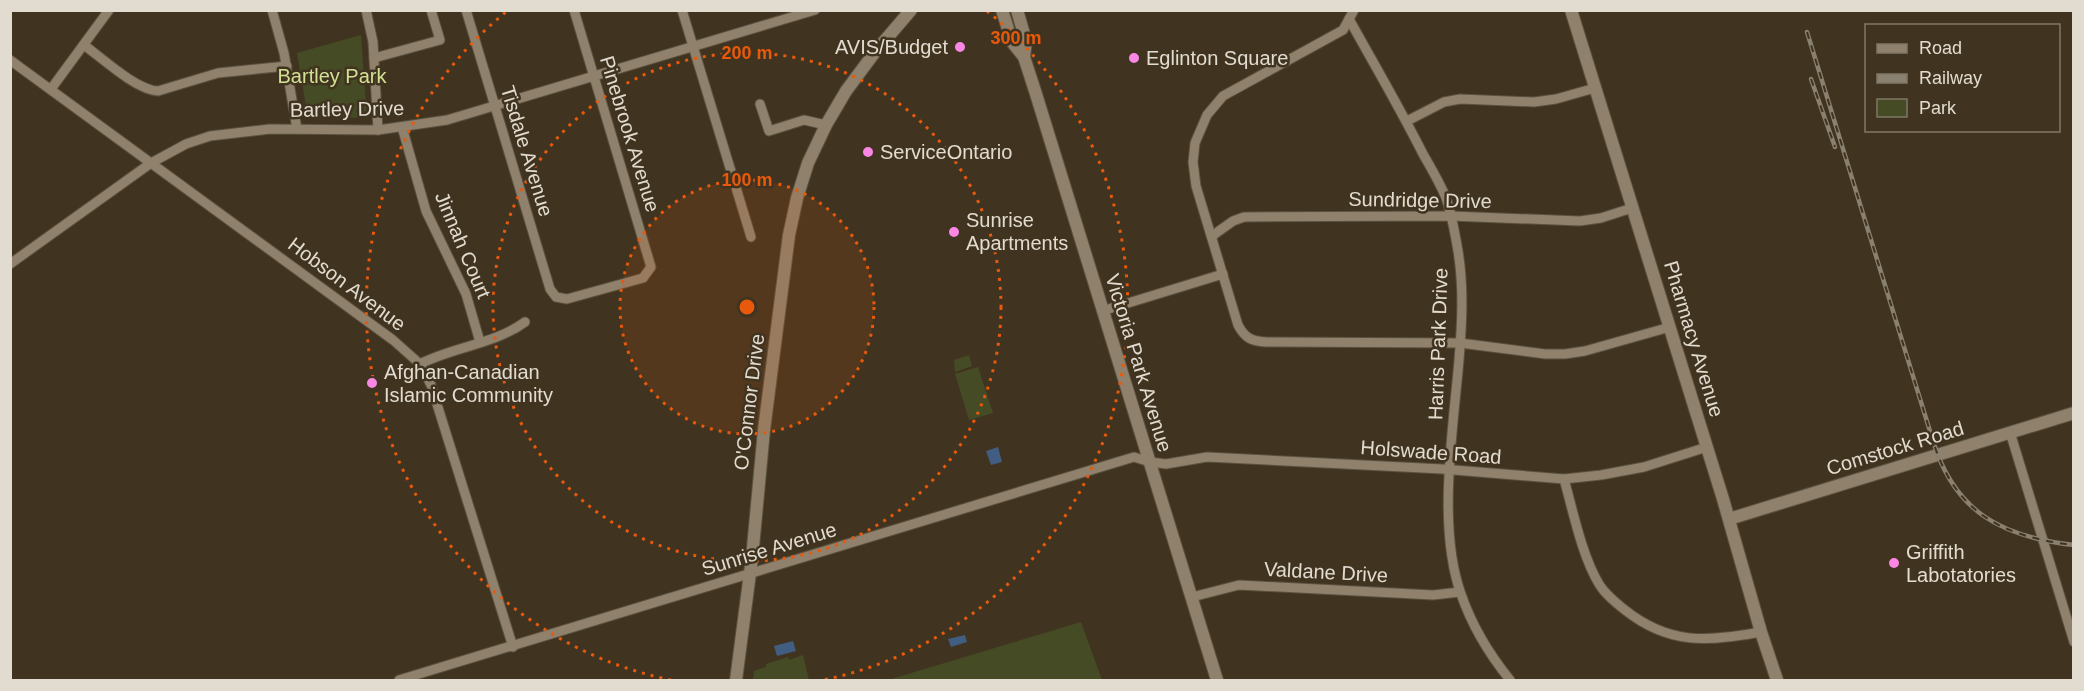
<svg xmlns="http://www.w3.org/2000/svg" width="2084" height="691" font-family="Arial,sans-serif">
  <rect width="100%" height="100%" fill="#403420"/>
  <g fill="#454c25">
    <path d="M 361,35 L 367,118 L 311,117 L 307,112 L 297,53 Z"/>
    <path d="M 969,355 L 972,366 L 955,372 L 954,360 Z"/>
    <path d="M 978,367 L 993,413 L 969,420 L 955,374 Z"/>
    <path d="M 1081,622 L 1102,680 L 888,680 Z"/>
    <path d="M 803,655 L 809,680 L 753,680 L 754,671 L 766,667 L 766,664 L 788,657 L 789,660 Z"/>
  </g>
  <g fill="#415d82">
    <path d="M 998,447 L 1002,462 L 991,465 L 986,451 Z"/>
    <path d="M 965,635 L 967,642 L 951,647 L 948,639 Z"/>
    <path d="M 793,641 L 796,651 L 777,656 L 774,646 Z"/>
  </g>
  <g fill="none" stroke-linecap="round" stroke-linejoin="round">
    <g stroke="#5b5140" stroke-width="11">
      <g id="street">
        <path d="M 272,10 L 284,53 L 297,129"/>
        <path d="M 366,10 L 373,42 L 378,130"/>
        <path d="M 466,10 L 550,289 L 556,297 L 567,299 L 643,278 L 651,267 L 574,10"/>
        <path d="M 682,10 L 751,237"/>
        <path d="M 1354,10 L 1343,30 L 1223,96 L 1207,115 L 1195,143 L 1193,162 L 1196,186 L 1238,325 C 1245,338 1251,341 1266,342 L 1460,343 L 1545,354 L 1565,354 L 1585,351 L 1670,327"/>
        <path d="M 1349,19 C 1374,64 1400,108 1423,154 C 1431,168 1440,183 1446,198 C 1452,215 1455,234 1458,251 C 1464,287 1462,324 1459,360 C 1453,431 1437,527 1461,594 C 1472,626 1489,654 1510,680"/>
        <path d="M 84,45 C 102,58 136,90 158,91 L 218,73 L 287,66"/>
        <path d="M 374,58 L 440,40 L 431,10"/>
        <path d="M 10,60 L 393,340 L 420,364 L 431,385 L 513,647"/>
        <path d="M 51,89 L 109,10"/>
        <path d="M 760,104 L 769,131 L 804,120 L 826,125"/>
        <path d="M 1407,121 L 1444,102 L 1460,99 L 1534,102 L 1556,99 L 1595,88"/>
        <path d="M 402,127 L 426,211 L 466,294 L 480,342"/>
        <path d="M 1212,236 L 1233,221 L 1244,217 L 1451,216 L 1580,221 L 1601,218 L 1632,208"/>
        <path d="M 10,264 L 151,163 L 186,144 L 210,136 L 270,129 L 378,130 L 447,120 L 815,10"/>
        <path d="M 1102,311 L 1223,274"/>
        <path d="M 420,364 C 453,347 495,344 525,322"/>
        <path d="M 2010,432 L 2074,642"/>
        <path d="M 1564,479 C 1573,511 1582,556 1599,584 C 1605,594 1615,602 1625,610 C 1669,645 1708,642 1761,632"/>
        <path d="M 1192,597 L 1239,585 L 1433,595 L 1460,592"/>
        <path d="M 399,680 L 1134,457 L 1150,462 L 1166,464 L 1207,457 L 1442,469 L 1564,479 L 1601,475 L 1644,467 L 1707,447"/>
      </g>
    </g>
    <g stroke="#5b5140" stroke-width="14">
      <g id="secondary">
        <path d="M 1002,10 L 1012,42 L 1024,57 L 1036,94 L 1217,680"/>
        <path d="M 1017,10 L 1026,41 L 1024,57"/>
        <path d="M 1571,10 L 1723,499 L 1761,632 L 1777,680"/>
        <path d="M 1729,519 L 2074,413"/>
        <path d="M 736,680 L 752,558 L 764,430 L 789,235 L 797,198 L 808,163 L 826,125 L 846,91 L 875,52 L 911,10"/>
      </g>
    </g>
    <use href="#street" stroke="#8f816b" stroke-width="9"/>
    <use href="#secondary" stroke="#8f816b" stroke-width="12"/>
    <g stroke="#8a8070" stroke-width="4.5">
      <g id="rail">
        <path d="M 1807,32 L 1933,441 C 1955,513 2003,537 2074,545"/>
        <path d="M 1811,79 L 1835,147"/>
      </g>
    </g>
    <use href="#rail" stroke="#403420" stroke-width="2" stroke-dasharray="7" stroke-linecap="butt"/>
  </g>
  <circle cx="747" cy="307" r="127" fill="#e8590c" fill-opacity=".12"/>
  <g fill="none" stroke="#e8590c" stroke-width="3" stroke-dasharray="3 6">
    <circle cx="747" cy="307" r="127"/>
    <circle cx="747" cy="307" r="254"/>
    <path d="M671 680A381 381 0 0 1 507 11M987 11A381 381 0 0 1 823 680"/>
  </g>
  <g fill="#fb87e5" stroke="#403420" stroke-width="2">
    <circle cx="960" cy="47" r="6"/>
    <circle cx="1134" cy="58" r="6"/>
    <circle cx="868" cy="152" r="6"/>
    <circle cx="954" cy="232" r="6"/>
    <circle cx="372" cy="383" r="6"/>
    <circle cx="1894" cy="563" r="6"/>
  </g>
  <g text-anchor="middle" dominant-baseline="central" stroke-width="5" stroke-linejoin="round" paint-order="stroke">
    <g font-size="20" fill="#e2dbcf" stroke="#403420" text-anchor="start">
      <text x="948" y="47" text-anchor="end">AVIS/Budget</text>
      <text x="1146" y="58">Eglinton Square</text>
      <text x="880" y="152">ServiceOntario</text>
      <text x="966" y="220">Sunrise<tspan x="966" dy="23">Apartments</tspan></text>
      <text x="384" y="372">Afghan-Canadian<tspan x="384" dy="23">Islamic Community</tspan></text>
      <text x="1906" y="552">Griffith<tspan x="1906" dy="23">Labotatories</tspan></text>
    </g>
    <g font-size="20" fill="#d2e094" stroke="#403420">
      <text x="332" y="76">Bartley Park</text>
    </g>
    <g font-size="20" fill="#e2dbcf" stroke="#403420">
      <text transform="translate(347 109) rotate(-1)">Bartley Drive</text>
      <text transform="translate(630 134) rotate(73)">Pinebrook Avenue</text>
      <text transform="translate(527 151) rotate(73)">Tisdale Avenue</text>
      <text transform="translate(1420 200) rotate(1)">Sundridge Drive</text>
      <text transform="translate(463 245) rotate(67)">Jinnah Court</text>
      <text transform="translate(347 284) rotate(37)">Hobson Avenue</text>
      <text transform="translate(1694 339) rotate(73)">Pharmacy Avenue</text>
      <text transform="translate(1438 344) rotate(-88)">Harris Park Drive</text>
      <text transform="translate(1139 363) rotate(73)">Victoria Park Avenue</text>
      <text transform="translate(749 402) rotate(-83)">O'Connor Drive</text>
      <text transform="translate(1895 448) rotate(-17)">Comstock Road</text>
      <text transform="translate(1431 452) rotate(4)">Holswade Road</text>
      <text transform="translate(769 549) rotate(-17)">Sunrise Avenue</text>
      <text transform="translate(1326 572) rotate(3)">Valdane Drive</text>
    </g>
  </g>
  <circle cx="747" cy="307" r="9" fill="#e8590c" stroke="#403420" stroke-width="3"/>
  <g font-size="18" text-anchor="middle" font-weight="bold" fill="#e8590c" stroke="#403420" stroke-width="5" stroke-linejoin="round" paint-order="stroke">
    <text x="1016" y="44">300 m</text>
    <text x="747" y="59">200 m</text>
    <text x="747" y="186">100 m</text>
  </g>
  <rect width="2084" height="691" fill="none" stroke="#e2dbcf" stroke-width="24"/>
  <rect x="1865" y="24" width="195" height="108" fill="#403420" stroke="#817766" stroke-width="1.5"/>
  <rect x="1877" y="44" width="30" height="9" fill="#8f816b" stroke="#817766" stroke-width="1.5"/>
  <text x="1919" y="54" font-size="18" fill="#e2dbcf">Road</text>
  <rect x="1877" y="74" width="30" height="9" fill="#8a8070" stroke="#817766" stroke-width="1.5"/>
  <text x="1919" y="84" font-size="18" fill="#e2dbcf">Railway</text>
  <rect x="1877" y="99" width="30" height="18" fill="#454c25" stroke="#817766" stroke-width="1.5"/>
  <text x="1919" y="114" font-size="18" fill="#e2dbcf">Park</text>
</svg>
